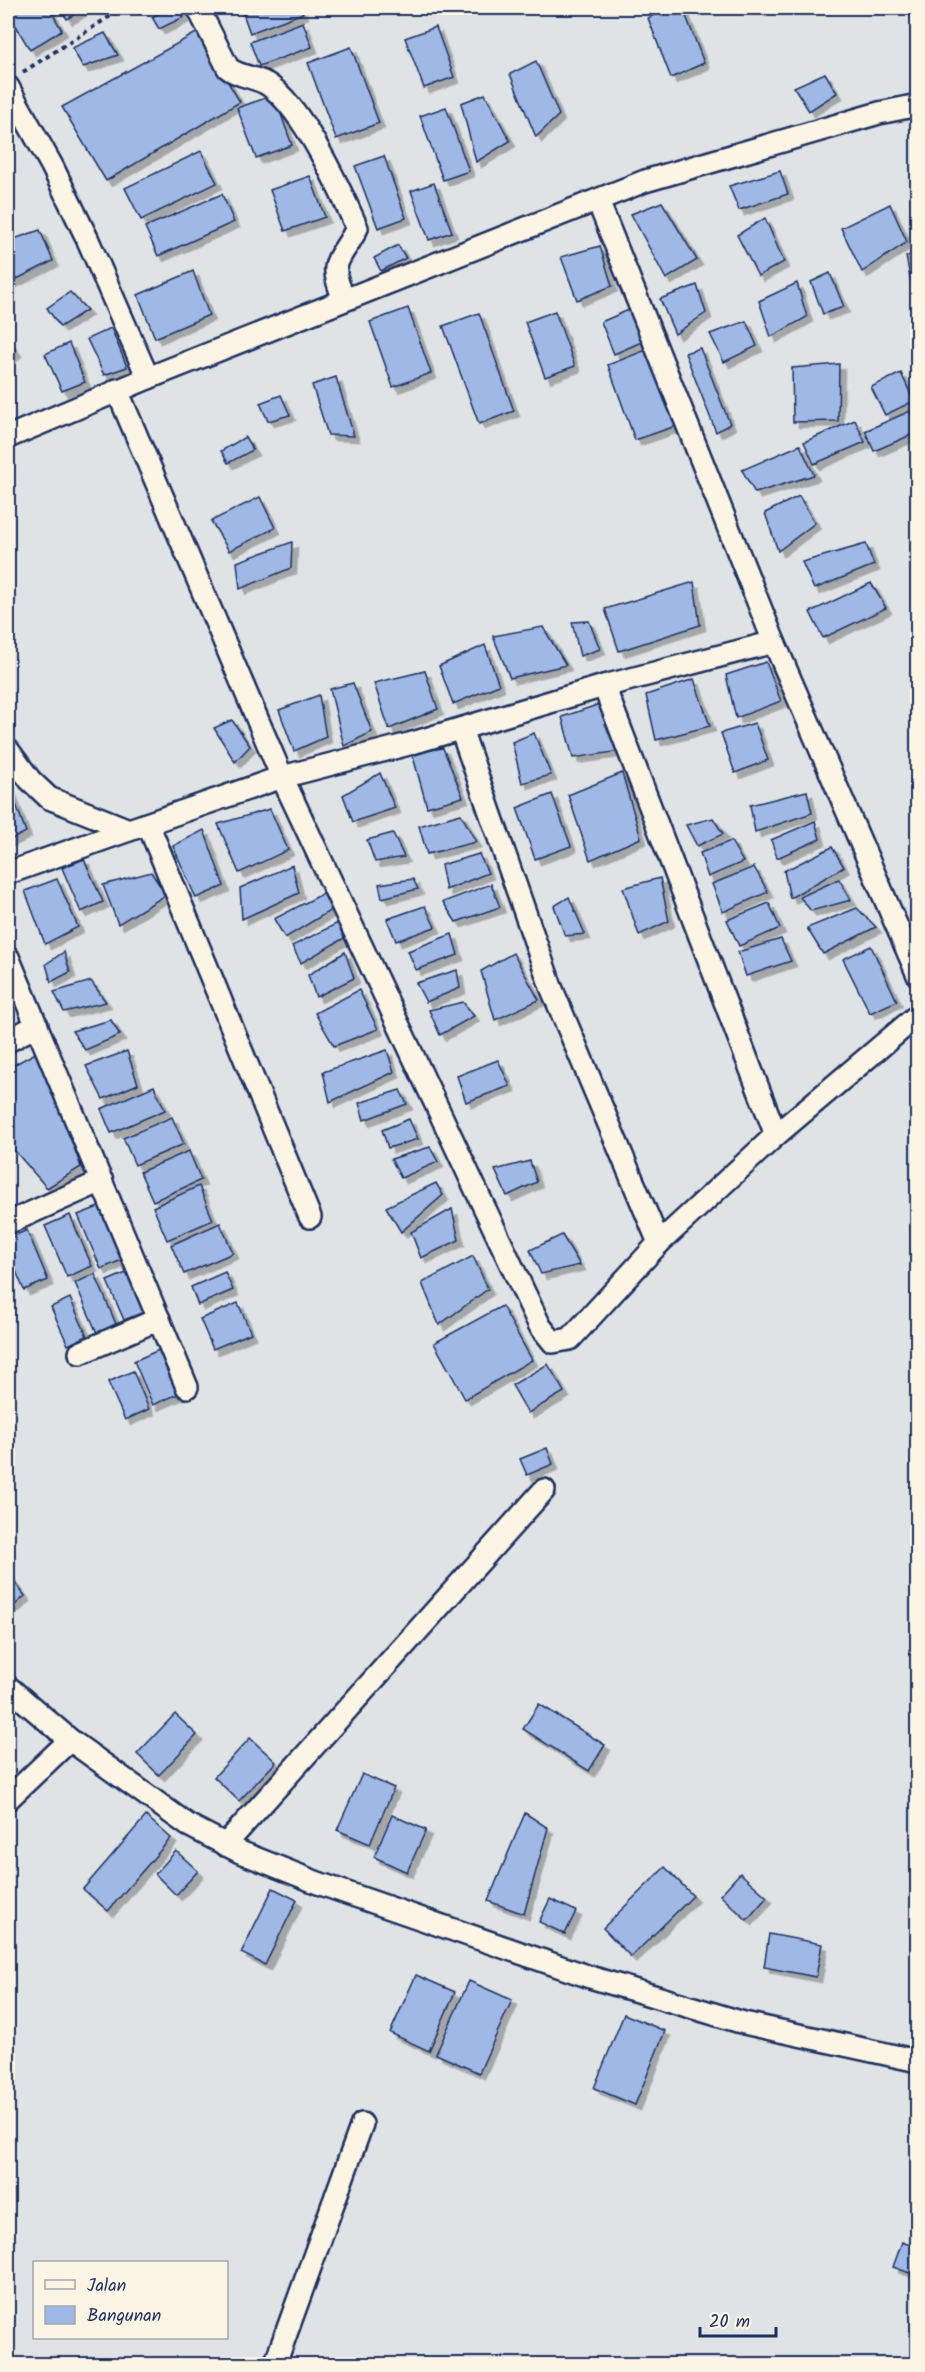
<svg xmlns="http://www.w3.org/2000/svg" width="925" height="2372" font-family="Kalam,sans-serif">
  <defs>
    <filter id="shadow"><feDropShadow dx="5.5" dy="5.5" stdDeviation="0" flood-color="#0004"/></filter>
  </defs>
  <rect width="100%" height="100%" fill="#e0e3e5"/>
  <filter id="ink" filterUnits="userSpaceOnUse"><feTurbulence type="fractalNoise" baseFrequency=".0167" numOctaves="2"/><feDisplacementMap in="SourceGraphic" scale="12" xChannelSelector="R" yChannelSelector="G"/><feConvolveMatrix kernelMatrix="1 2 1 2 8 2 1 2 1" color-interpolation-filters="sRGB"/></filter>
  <g filter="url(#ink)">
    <g fill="#a0b8e5" stroke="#1b2f5e" stroke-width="1.5" filter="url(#shadow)">
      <path d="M 12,8 L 49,8 L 62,30 L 30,50 L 8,13 Z"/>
      <path d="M 60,8 L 85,8 L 67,19 Z"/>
      <path d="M 169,8 L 179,8 L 184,17 L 159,29 L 152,17 Z"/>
      <path d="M 241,8 L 301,8 L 303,13 L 250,33 Z"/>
      <path d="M 667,8 L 683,8 L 704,63 L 671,78 L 648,18 Z"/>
      <path d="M 303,22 L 312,47 L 259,66 L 250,42 Z"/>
      <path d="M 436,27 L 454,77 L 424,88 L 405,38 Z"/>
      <path d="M 198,32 L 240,102 L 106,181 L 62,107 Z"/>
      <path d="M 105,33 L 118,55 L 83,67 L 72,48 Z"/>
      <path d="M 351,47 L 379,123 L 336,139 L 308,63 Z"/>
      <path d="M 536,61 L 559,115 L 536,137 L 510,74 Z"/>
      <path d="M 825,73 L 837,93 L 809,111 L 794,87 Z"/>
      <path d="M 485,94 L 510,141 L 476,162 L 461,103 Z"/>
      <path d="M 274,95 L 292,145 L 256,158 L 237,108 Z"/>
      <path d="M 446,107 L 469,171 L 443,180 L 420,116 Z"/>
      <path d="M 201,151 L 217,183 L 141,220 L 125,188 Z"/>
      <path d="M 384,156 L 406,218 L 378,228 L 355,166 Z"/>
      <path d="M 780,171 L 788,194 L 739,210 L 729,186 Z"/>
      <path d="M 310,176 L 325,217 L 285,231 L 270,190 Z"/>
      <path d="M 434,183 L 452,232 L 429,240 L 411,191 Z"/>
      <path d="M 222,194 L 234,222 L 158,256 L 145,227 Z"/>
      <path d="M 662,202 L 697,260 L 666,279 L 631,214 Z"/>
      <path d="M 890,204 L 907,242 L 862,272 L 841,228 Z"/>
      <path d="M 765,218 L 784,262 L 758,276 L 737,235 Z"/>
      <path d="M 40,230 L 53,261 L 9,283 L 8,241 Z"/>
      <path d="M 398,245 L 406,258 L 381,271 L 374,258 Z"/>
      <path d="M 600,246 L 612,286 L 577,300 L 561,257 Z"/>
      <path d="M 918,254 L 918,287 L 912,288 L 906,256 Z"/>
      <path d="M 193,271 L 209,315 L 155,338 L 138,295 Z"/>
      <path d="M 830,273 L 844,307 L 823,314 L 811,282 Z"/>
      <path d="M 797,283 L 807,317 L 771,337 L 759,301 Z"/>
      <path d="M 697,285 L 706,313 L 675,334 L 660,299 Z"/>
      <path d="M 70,292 L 87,310 L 60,327 L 47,308 Z"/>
      <path d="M 408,308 L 431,373 L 393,387 L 370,322 Z"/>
      <path d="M 631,309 L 644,341 L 614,354 L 601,322 Z"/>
      <path d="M 555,311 L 575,366 L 545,377 L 525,322 Z"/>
      <path d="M 479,313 L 514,411 L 479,424 L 443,326 Z"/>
      <path d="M 746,321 L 757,346 L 724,362 L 710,334 Z"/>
      <path d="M 111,328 L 127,367 L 104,375 L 87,339 Z"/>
      <path d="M 8,339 L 16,351 L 8,360 Z"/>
      <path d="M 69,343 L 85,382 L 62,391 L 45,354 Z"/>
      <path d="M 651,348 L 679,425 L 635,440 L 608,365 Z"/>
      <path d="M 700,348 L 730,424 L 716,432 L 685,353 Z"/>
      <path d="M 839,364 L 838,421 L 793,422 L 792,368 Z"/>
      <path d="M 901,373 L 914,401 L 885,415 L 871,387 Z"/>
      <path d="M 336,377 L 354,436 L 328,435 L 312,385 Z"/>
      <path d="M 281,395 L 290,415 L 268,421 L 260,403 Z"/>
      <path d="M 910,411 L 918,432 L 874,451 L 865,431 Z"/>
      <path d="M 855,420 L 865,442 L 814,464 L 804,442 Z"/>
      <path d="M 245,437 L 253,450 L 228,463 L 221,451 Z"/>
      <path d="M 800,445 L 814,475 L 755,493 L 742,470 Z"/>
      <path d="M 799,496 L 815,523 L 778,551 L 765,513 Z"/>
      <path d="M 260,497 L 275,528 L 229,551 L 211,521 Z"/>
      <path d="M 292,542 L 291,568 L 240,589 L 237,562 Z"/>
      <path d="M 866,544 L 874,565 L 814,589 L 802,562 Z"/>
      <path d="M 694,582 L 700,625 L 619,651 L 605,609 Z"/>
      <path d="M 871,583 L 886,608 L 823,638 L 810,612 Z"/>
      <path d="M 589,621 L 600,649 L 580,656 L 572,622 Z"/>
      <path d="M 543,627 L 566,665 L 510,678 L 493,636 Z"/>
      <path d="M 485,645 L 499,685 L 453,704 L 439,666 Z"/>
      <path d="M 766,662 L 781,701 L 736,718 L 726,675 Z"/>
      <path d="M 425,671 L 438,709 L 389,729 L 374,683 Z"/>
      <path d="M 694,679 L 710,726 L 656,740 L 646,695 Z"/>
      <path d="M 353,683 L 372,732 L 344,746 L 330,689 Z"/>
      <path d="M 319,695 L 326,737 L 294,751 L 279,710 Z"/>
      <path d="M 603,703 L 621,751 L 573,758 L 562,717 Z"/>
      <path d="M 232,720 L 250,746 L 235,762 L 214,728 Z"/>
      <path d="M 755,723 L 768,760 L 735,773 L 721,733 Z"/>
      <path d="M 534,733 L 551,775 L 522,783 L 512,742 Z"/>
      <path d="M 443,748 L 463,797 L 427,807 L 412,753 Z"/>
      <path d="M 380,773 L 395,808 L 353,822 L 343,795 Z"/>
      <path d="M 622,773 L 641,838 L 590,860 L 568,795 Z"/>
      <path d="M 10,788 L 26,832 L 8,841 L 8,790 Z"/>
      <path d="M 807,791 L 812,813 L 755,832 L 750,805 Z"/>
      <path d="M 552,794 L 571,846 L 535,859 L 517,808 Z"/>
      <path d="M 270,809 L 288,850 L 239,873 L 218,824 Z"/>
      <path d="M 461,814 L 476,842 L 427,854 L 419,826 Z"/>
      <path d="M 713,818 L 723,834 L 697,846 L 686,825 Z"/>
      <path d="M 815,821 L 820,839 L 777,858 L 771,840 Z"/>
      <path d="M 204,830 L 224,886 L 196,898 L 173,846 Z"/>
      <path d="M 393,833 L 404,857 L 375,862 L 367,840 Z"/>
      <path d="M 731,841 L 743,862 L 708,877 L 700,853 Z"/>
      <path d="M 832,847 L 844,867 L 790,898 L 784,871 Z"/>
      <path d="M 479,854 L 488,873 L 446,890 L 441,865 Z"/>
      <path d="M 84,859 L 103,902 L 81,912 L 62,868 Z"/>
      <path d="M 292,865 L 299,893 L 242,919 L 240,888 Z"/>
      <path d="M 754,867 L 768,892 L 723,912 L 712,884 Z"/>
      <path d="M 151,872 L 166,895 L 118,924 L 103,885 Z"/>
      <path d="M 660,878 L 669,921 L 639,935 L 623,888 Z"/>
      <path d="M 57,879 L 78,927 L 45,944 L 25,891 Z"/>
      <path d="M 413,879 L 418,889 L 382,898 L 379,884 Z"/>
      <path d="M 839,879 L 851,900 L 811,911 L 800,897 Z"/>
      <path d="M 491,884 L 500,907 L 456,922 L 443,902 Z"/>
      <path d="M 324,893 L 333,909 L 285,938 L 274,919 Z"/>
      <path d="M 569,897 L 585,934 L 565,936 L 554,906 Z"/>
      <path d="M 769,903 L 780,928 L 739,946 L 727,920 Z"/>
      <path d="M 425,906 L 435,927 L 396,941 L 387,919 Z"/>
      <path d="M 857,908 L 876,927 L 823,954 L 807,928 Z"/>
      <path d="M 346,919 L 353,933 L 301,963 L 292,946 Z"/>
      <path d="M 452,934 L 458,955 L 416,970 L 408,951 Z"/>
      <path d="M 781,939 L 791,961 L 746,976 L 738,952 Z"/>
      <path d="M 871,946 L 897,1001 L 870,1013 L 843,959 Z"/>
      <path d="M 64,952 L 70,972 L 51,982 L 46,964 Z"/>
      <path d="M 345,952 L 354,978 L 316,997 L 308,975 Z"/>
      <path d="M 513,953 L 539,1000 L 495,1020 L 481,971 Z"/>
      <path d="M 457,970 L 460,988 L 426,1002 L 416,983 Z"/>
      <path d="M 91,981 L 106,1002 L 64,1012 L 54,992 Z"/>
      <path d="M 359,990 L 378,1029 L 334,1046 L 315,1013 Z"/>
      <path d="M 463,1002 L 474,1016 L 440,1035 L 429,1010 Z"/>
      <path d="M 111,1020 L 120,1035 L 85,1050 L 72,1031 Z"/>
      <path d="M 387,1050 L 394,1072 L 330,1102 L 323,1072 Z"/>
      <path d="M 39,1051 L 81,1167 L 47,1188 L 8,1143 L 8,1068 Z"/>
      <path d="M 127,1051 L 138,1084 L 103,1099 L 86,1066 Z"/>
      <path d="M 498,1060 L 510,1086 L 466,1102 L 457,1076 Z"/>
      <path d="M 154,1086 L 165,1110 L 111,1133 L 101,1109 Z"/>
      <path d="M 400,1090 L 407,1104 L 364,1120 L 359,1103 Z"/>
      <path d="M 172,1117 L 184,1144 L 135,1165 L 123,1138 Z"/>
      <path d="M 409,1119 L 418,1139 L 388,1148 L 382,1130 Z"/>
      <path d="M 430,1147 L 438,1162 L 401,1178 L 391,1159 Z"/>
      <path d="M 189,1151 L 201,1180 L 153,1201 L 140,1172 Z"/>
      <path d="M 530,1161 L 537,1182 L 507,1196 L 495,1170 Z"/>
      <path d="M 436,1183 L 443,1195 L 401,1232 L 386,1207 Z"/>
      <path d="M 199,1186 L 213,1220 L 167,1240 L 153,1207 Z"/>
      <path d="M 101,1206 L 124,1259 L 101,1269 L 78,1215 Z"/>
      <path d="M 452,1209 L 459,1240 L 421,1258 L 411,1232 Z"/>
      <path d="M 70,1215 L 92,1266 L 67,1277 L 45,1226 Z"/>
      <path d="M 220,1223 L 233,1253 L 184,1274 L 171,1245 Z"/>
      <path d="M 27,1230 L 48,1280 L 24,1290 L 8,1252 L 8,1239 Z"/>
      <path d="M 562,1235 L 580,1265 L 541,1274 L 530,1250 Z"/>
      <path d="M 473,1256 L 488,1289 L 439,1325 L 422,1283 Z"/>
      <path d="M 131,1271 L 149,1310 L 124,1320 L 107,1281 Z"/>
      <path d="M 225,1272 L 233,1290 L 198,1305 L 191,1287 Z"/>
      <path d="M 95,1274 L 116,1324 L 97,1333 L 75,1283 Z"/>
      <path d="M 70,1298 L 87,1336 L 68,1345 L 51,1307 Z"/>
      <path d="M 238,1303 L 251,1333 L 213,1349 L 200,1319 Z"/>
      <path d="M 502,1306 L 532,1360 L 465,1399 L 434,1343 Z"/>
      <path d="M 161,1349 L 180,1393 L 153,1405 L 134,1361 Z"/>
      <path d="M 548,1364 L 564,1392 L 528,1413 L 512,1385 Z"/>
      <path d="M 133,1371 L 149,1409 L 125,1420 L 108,1382 Z"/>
      <path d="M 547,1448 L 553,1464 L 527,1475 L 520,1459 Z"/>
      <path d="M 8,1573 L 25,1596 L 8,1611 Z"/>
      <path d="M 539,1704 L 605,1745 L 589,1771 L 523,1729 Z"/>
      <path d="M 175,1714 L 197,1735 L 159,1775 L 137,1754 Z"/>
      <path d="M 250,1738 L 276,1762 L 239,1801 L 214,1777 Z"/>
      <path d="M 362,1774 L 394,1788 L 370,1844 L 337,1830 Z"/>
      <path d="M 525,1813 L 548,1828 L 524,1914 L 488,1901 Z"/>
      <path d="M 392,1815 L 426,1830 L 407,1872 L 374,1857 Z"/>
      <path d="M 146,1816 L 171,1838 L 108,1911 L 83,1889 Z"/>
      <path d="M 176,1851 L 198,1871 L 176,1895 L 155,1874 Z"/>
      <path d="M 665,1867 L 693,1896 L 631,1957 L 603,1928 Z"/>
      <path d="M 740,1873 L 767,1897 L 747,1920 L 720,1895 Z"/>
      <path d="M 273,1888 L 297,1900 L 265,1965 L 241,1953 Z"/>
      <path d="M 550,1899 L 576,1911 L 565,1934 L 539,1922 Z"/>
      <path d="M 769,1934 L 822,1944 L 816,1977 L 764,1967 Z"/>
      <path d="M 416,1975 L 455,1992 L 429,2051 L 390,2033 Z"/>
      <path d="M 469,1981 L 512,2000 L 479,2073 L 436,2054 Z"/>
      <path d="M 624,2014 L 665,2031 L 635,2105 L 594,2088 Z"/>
      <path d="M 902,2242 L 918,2248 L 918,2276 L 893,2267 Z"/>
    </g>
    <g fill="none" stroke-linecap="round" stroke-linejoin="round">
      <g stroke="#1b2f5e" stroke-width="26">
        <g id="minor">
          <path d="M 198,8 L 228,68 C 240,78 257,76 270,86 C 304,111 340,189 357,228 C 341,261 326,259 344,299"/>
          <path d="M 8,87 L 52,166 L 87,238 L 148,378"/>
          <path d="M 598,201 L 774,642 L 918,975"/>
          <path d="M 117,390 L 282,777 L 540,1326 L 553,1342 L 570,1339 L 659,1243 L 776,1135 L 918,1015"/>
          <path d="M 8,437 L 148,378 L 645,181 L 879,113 L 918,105"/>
          <path d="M 604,686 L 776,1135"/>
          <path d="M 461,729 L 551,987 L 659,1243"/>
          <path d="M 8,750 L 30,780 L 49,798 L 129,830 L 282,777 L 409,744 L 604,686 L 774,642"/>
          <path d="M 148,824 L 310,1217"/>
          <path d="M 8,873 L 129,830"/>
          <path d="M 8,957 L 187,1387"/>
          <path d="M 8,1041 L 37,1025"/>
          <path d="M 8,1223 L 102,1181"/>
          <path d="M 80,1353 L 159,1319"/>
          <path d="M 8,1687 L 70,1740 L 188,1825 L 240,1852 L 318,1883 L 590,1977 L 744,2023 L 918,2061"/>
          <path d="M 8,1799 L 70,1740"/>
          <path d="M 225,1845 L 544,1490"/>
          <path d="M 275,2364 L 362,2124"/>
        </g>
      </g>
      <path stroke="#1b2f5e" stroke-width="4" stroke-dasharray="4.5 4.5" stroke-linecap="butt" d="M 23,72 L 123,8"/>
      <use href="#minor" stroke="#fcf5e5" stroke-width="21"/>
    </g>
  </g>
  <rect width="925" height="2372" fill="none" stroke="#fcf5e5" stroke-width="30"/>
  <rect x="15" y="15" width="895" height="2342" fill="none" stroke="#1b2f5e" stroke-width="2" filter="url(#ink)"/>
  <rect x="33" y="2261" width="195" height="78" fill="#fcf5e5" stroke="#a2a6af" stroke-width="1.5"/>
  <rect x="45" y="2280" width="30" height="9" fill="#fcf5e5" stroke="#a2a6af" stroke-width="1.5"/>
  <text x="87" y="2291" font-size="18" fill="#1b2f5e">Jalan</text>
  <rect x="45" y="2306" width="30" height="18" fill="#a0b8e5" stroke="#a2a6af" stroke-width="1.5"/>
  <text x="87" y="2321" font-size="18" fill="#1b2f5e">Bangunan</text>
  <path d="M700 2327v9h76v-9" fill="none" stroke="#1b2f5e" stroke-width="3"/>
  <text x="709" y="2327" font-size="18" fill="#1b2f5e" stroke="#fcf5e5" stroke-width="4.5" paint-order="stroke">20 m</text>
</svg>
